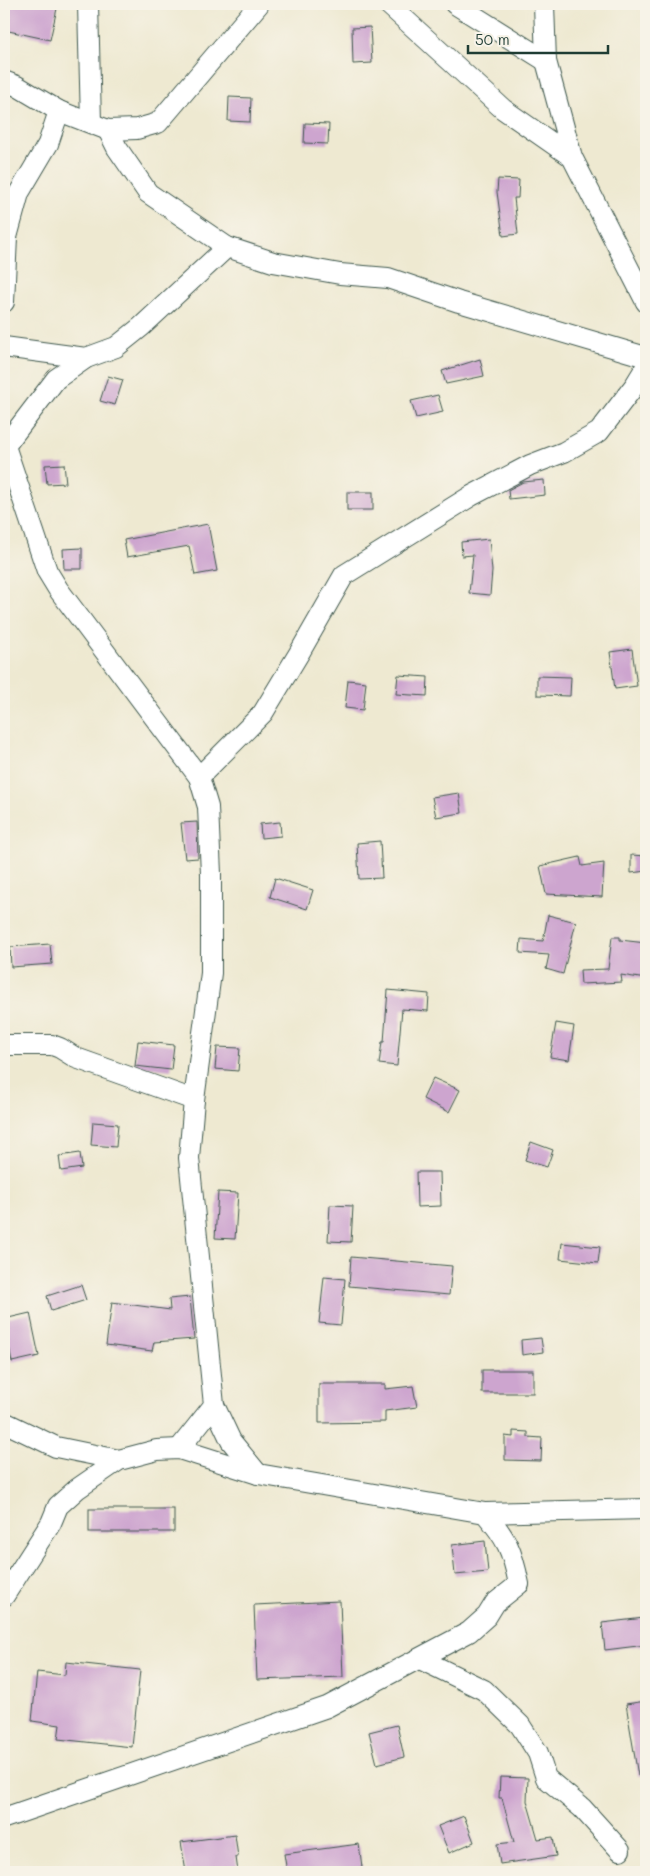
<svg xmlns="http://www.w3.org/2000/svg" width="650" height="1876" font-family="Mali,sans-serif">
  <rect width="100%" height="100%" fill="#f7f3e8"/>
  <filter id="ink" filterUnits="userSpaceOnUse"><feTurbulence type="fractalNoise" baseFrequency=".02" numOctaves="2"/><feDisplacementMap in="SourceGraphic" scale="10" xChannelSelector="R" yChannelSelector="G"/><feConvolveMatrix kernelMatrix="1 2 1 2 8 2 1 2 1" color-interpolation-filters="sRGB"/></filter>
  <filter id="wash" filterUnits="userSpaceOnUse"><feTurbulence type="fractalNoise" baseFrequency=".0096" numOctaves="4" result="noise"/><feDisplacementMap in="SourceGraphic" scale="20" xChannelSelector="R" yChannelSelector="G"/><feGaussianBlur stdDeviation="1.12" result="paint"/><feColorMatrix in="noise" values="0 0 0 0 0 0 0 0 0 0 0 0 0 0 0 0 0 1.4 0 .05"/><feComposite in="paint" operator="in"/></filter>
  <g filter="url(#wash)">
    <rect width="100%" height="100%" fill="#eee9d1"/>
    <g id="blocks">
      <g fill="#cda5cf">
        <path d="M 4,4 L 58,4 L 50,40 L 4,30 Z"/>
        <path d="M 370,27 L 372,63 L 353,64 L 352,28 Z"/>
        <path d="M 229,97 L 251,98 L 250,122 L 228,121 Z"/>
        <path d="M 305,123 L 329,124 L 328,144 L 304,143 Z"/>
        <path d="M 498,179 L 519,180 L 518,198 L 514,198 L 518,234 L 503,236 L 497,192 Z"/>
        <path d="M 480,359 L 484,376 L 446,384 L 442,371 Z"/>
        <path d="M 108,376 L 123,380 L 115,405 L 100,401 Z"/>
        <path d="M 438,395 L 443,412 L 416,418 L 411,401 Z"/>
        <path d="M 64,464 L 66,483 L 47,484 L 45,465 Z"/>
        <path d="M 544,480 L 545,495 L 509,499 L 508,490 L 523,482 Z"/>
        <rect x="347" y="492" width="26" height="18"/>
        <path d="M 208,524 L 217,571 L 195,575 L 189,546 L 127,557 L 124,540 Z"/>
        <path d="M 489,539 L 492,571 L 490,595 L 469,593 L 473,555 L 462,556 L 461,542 Z"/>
        <path d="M 82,548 L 82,569 L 64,569 L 63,549 Z"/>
        <path d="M 632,649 L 637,686 L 615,689 L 610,652 Z"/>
        <path d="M 398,675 L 428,677 L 427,696 L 396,694 Z"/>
        <path d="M 537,676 L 571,677 L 570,696 L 537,695 Z"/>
        <path d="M 348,680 L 366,682 L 363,710 L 345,708 Z"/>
        <path d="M 459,793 L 462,813 L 436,817 L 432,797 Z"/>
        <path d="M 197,822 L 198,858 L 185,859 L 181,823 Z"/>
        <path d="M 280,822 L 281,836 L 261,838 L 260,824 Z"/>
        <path d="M 380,841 L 382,878 L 359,879 L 357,843 Z"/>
        <path d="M 631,855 L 646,856 L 646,871 L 631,873 Z"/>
        <path d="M 580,857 L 582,866 L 604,863 L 602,897 L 546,894 L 540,866 Z"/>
        <path d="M 275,878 L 313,890 L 307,909 L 270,897 Z"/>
        <path d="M 548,915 L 576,922 L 563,974 L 546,969 L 549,955 L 520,953 L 521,939 L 543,941 Z"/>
        <path d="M 612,937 L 620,937 L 620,940 L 646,943 L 646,979 L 621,975 L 622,982 L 581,984 L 580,970 L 608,969 Z"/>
        <path d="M 50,944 L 52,964 L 11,967 L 10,947 Z"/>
        <path d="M 388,990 L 429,994 L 428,1011 L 402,1009 L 397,1066 L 379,1064 L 382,1042 L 384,1042 Z"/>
        <path d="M 556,1023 L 574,1026 L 569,1060 L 550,1057 Z"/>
        <path d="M 138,1041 L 174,1045 L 171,1070 L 135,1066 Z"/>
        <path d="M 217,1047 L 240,1048 L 238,1071 L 215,1069 Z"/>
        <path d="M 433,1078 L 460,1090 L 449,1112 L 423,1099 Z"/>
        <path d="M 93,1122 L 118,1124 L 116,1147 L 91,1145 Z"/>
        <path d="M 531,1142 L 553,1150 L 547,1167 L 525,1160 Z"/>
        <path d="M 80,1153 L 82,1168 L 61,1171 L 59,1156 Z"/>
        <path d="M 416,1172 L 440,1172 L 441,1206 L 417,1207 Z"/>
        <path d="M 218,1192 L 238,1193 L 235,1239 L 215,1238 Z"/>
        <path d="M 330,1205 L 353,1206 L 351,1242 L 328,1241 Z"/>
        <path d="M 562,1243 L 600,1247 L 598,1263 L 560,1259 Z"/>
        <path d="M 351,1257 L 452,1266 L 449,1295 L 349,1286 Z"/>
        <path d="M 324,1277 L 345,1279 L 341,1325 L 319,1323 Z"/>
        <path d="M 81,1285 L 86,1300 L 51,1311 L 47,1296 Z"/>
        <path d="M 190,1297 L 194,1339 L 154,1342 L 152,1351 L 106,1345 L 112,1302 L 170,1310 L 169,1299 Z"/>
        <path d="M 30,1313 L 39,1356 L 12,1362 L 4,1319 Z"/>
        <path d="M 541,1338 L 543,1352 L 522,1355 L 521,1340 Z"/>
        <rect x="482" y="1370" width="51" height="23"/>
        <path d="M 319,1384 L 385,1384 L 385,1389 L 413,1386 L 417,1407 L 385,1411 L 385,1422 L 319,1423 Z"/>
        <path d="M 513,1431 L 528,1432 L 528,1437 L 542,1438 L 541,1461 L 505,1460 L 505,1436 L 513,1437 Z"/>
        <rect x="89" y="1509" width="85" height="23"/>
        <path d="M 485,1541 L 488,1572 L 455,1575 L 452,1545 Z"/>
        <path d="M 340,1601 L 343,1677 L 257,1680 L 254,1605 Z"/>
        <path d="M 644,1618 L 646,1645 L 605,1650 L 602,1623 Z"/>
        <path d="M 66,1662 L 140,1670 L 132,1747 L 58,1739 L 60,1725 L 32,1721 L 37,1672 L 65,1675 Z"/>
        <path d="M 646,1701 L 646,1775 L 638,1776 L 626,1704 Z"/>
        <path d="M 397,1725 L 404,1757 L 377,1764 L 369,1732 Z"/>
        <path d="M 500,1777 L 528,1778 L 527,1801 L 538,1839 L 553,1837 L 556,1856 L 500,1864 L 497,1844 L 514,1842 L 502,1798 L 499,1798 Z"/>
        <path d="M 464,1816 L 474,1842 L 449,1853 L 438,1826 Z"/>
        <path d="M 235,1835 L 238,1857 L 236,1857 L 238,1872 L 186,1872 L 181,1842 Z"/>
        <path d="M 359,1844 L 362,1867 L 325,1872 L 287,1872 L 284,1854 Z"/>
      </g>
    </g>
  </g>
  <g filter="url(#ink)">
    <use href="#blocks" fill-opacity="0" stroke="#3e574c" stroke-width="1"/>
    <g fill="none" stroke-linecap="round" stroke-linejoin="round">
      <g stroke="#3e574c" stroke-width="22">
        <g id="street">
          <path d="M 88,4 L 91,123"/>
          <path d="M 388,4 L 503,109 L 572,157"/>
          <path d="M 455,4 L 546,61"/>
          <path d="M 544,4 L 546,61 L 572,157 L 646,302"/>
          <path d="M 4,81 L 17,86 L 59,111 L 108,130 L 137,129 L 158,123 L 259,4"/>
          <path d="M 108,130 L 117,148 L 148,193 L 227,247 L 273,262 L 340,274 L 388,278 L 459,302 L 646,357"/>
          <path d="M 4,302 L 7,237 L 19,193 L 48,144 L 59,111"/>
          <path d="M 4,347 L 86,358"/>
          <path d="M 4,443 L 47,571 L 58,589 L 199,777 L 208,807 L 211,874 L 211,973 L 194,1100 L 189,1158 L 214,1405 L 179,1449"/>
          <path d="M 5,446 L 56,379 L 86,358 L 116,347 L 141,327 L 227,247"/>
          <path d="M 199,777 L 263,713 L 301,650 L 344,575 L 471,496 L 530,465 L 564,452 L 599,432 L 635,385 L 646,367"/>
          <path d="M 4,1045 L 52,1045 L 60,1048 L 76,1058 L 194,1100"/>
          <path d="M 214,1405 L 231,1441 L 258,1474"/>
          <path d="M 4,1422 L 56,1447 L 119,1460"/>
          <path d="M 4,1596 L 51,1523 L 58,1506 L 77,1489 L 119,1460 L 157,1450 L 179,1449 L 258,1474 L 485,1513 L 646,1509"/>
          <path d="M 420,1659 L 484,1690 L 520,1725 L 538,1753 L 546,1778 L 582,1808 L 620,1850"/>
          <path d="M 4,1818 L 327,1707 L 469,1632 L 487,1616 L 495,1603 L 519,1584 C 512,1550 507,1539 485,1513"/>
        </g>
      </g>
      <use href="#street" stroke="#fff" stroke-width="20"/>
    </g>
  </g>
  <rect width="650" height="1876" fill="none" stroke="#f7f3e8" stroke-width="20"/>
  <path d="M468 45v8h140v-8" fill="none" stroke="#1f3d34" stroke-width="2.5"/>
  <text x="475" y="45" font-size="15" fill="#1f3d34" stroke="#f7f3e8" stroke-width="4" paint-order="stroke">50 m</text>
</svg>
